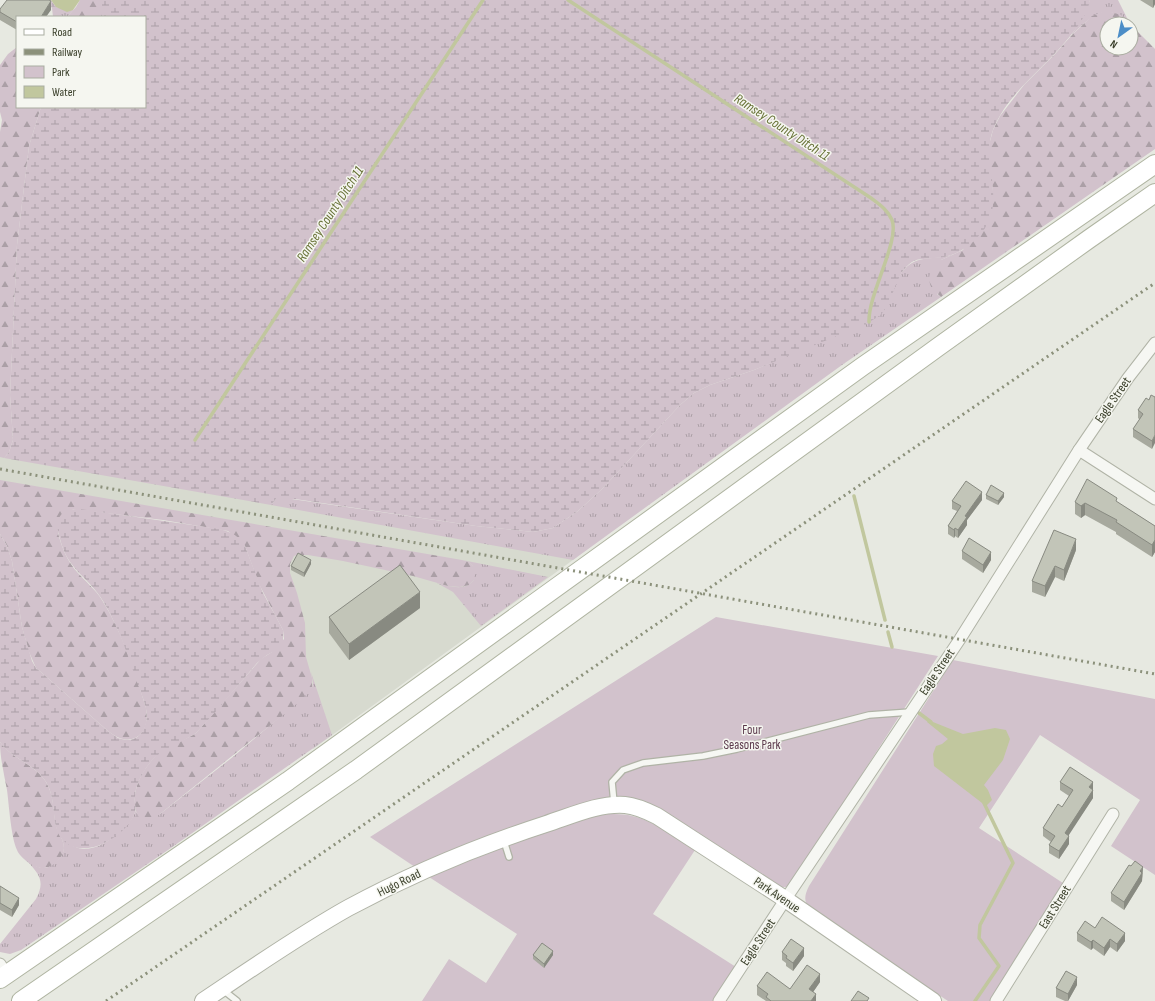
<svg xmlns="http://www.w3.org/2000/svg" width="1155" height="1001" font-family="'Sofia Sans Condensed',sans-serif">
  <defs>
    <pattern id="grass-tufts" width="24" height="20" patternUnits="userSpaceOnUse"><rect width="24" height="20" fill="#d2c2cc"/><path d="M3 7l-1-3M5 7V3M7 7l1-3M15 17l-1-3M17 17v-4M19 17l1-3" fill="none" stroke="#ab9fa6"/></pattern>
    <pattern id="forest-firs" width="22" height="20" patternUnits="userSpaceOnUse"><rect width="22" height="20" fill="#d2c2cc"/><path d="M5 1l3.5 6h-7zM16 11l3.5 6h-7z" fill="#ab9fa6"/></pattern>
    <pattern id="wetland-marsh" width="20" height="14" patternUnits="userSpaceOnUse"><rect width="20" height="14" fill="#d2c2cc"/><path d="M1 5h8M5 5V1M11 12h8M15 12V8" fill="none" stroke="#ab9fa6"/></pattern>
  </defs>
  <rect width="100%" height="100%" fill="#e7e9e1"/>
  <path fill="#d7dacf" d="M 0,455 L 577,557 L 313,749 L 262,530 L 0,484 Z"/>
  <g fill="url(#grass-tufts)">
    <path d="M 47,0 L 51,0 L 56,7 L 73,10 L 76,7 L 67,17 L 53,17 L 52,8 Z"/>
    <path d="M 1090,0 L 1118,0 L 1130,24 C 1106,0 1091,16 1071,36 L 1084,15 Z"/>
    <path d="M 952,255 L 941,260 L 937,294 L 941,297 L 842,365 L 573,560 L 271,505 L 276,499 L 285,498 L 476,526 L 533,532 L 553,528 L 578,511 L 602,489 L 680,405 L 694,393 L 710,385 L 754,370 L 791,354 L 899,277 C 913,253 929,261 952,255 Z"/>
    <path d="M 462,560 L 548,577 L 481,626 L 453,592 L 437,583 C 449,586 465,592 474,580 L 473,566 L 469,562 Z"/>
    <path d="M 311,672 L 332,735 L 168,850 L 21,950 L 10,954 L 0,952 L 0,944 L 36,899 C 45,882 40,875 28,862 C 33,864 38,868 43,868 C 47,868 51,866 54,863 C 63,856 67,849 61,838 C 67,843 75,848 83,849 C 102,850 130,828 136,810 L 137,814 L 160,814 L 234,756 L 301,699 L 312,687 L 313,683 Z"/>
  </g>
  <g fill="url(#forest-firs)">
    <path d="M 80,0 L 102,0 L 102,17 L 67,17 L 76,7 Z"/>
    <path d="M 1108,11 L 1121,15 L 1130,24 L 1107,24 L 1107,48 L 1131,48 L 1131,25 L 1155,49 L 1155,149 L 941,297 L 932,289 L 930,284 L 929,278 L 931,271 L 935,265 L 941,260 L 963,250 L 993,191 L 988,158 L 989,145 L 993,130 L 1000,116 L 1024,85 L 1055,54 L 1071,36 L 1092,16 L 1102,12 Z"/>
    <path d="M 17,47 L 17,107 L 41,107 L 29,146 L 17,245 L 10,395 L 13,440 L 9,452 L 4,458 L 0,457 L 0,132 L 2,120 L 0,112 L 0,65 L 8,54 Z"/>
    <path d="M 0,480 L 462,560 L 469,562 L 473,566 L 475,569 L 475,576 L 474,580 L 469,585 L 460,587 L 448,586 L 413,576 L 343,561 L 308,555 L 297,555 L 294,556 L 290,564 L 290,573 L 297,593 L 305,623 L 306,657 L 312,678 L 312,687 L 307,694 L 293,707 L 160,814 L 152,820 L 144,821 C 137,817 135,810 135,803 C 133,782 149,759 166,748 C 176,742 185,740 196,733 L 261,659 L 272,652 L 284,639 L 283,630 L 275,615 L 259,584 L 245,546 L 228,531 L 163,520 L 73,509 L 58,533 C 62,548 67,561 78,573 C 86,582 96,590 102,600 C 122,632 135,672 146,708 C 151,735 131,750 108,731 L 42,673 L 36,668 L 29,652 L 22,627 L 12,561 L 7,546 L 0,534 Z"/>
    <path d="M 0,742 C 12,759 35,764 46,782 C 54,795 53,810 56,826 C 58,833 64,840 64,848 C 64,852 62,856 59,859 C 56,863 49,868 44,868 C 35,869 20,858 17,850 C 11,837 9,805 7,790 C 4,774 0,758 0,742 Z"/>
  </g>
  <g fill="url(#wetland-marsh)">
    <path d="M 102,0 L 1090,0 C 1087,16 1076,29 1066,41 C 1042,70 1007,94 993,130 C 981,161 1005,199 985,228 C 973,245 957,257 935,258 C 928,259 918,258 912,262 C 895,273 895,297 883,312 C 879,317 872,320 866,324 L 754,370 L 710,385 L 694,393 L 680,405 L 602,489 L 578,511 L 553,528 L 533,532 L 476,526 L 295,499 L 276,499 L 271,505 L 4,458 L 9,452 L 13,440 L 10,395 L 17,245 L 29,146 L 41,107 L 145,107 L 145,17 L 102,17 Z"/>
    <path d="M 80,509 L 206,527 C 222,529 236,531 245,546 L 263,593 L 275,615 L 283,630 L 283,642 L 280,648 L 267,655 L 257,663 L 218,709 L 196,733 C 180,744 161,748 149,764 C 142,773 135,786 135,797 C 134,804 137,809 134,815 C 124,838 82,862 62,839 C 50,826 58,797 44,779 C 32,763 11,758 0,742 L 0,534 L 7,546 L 12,561 L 22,627 L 32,661 L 36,668 L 42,673 L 108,731 L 118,738 C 127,741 136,741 142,732 C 145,727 147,720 147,715 C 146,704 141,693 137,682 C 128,655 118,626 103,601 C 88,576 68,571 60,539 C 58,533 57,527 58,521 C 61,510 70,509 80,509 Z"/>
  </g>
  <g fill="#d2c2cc">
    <path d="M 716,617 L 938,656 L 792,883 L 786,887 L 779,887 L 640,802 L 415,867 L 370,837 Z"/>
    <path d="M 953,660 L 1155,699 L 1155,875 L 1111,846 L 1140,800 L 1040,735 L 979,828 L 1066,885 L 990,1001 L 948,1001 L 817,914 C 805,905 802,900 809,886 Z"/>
    <path d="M 609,814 C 616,814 622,814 628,815 C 653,820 674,836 695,850 L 653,914 L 736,967 L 714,1001 L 422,1001 L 449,959 L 486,983 L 517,934 L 429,877 L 478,855 L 578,818 Z"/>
  </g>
  <g fill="#c1c79e">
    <path d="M 51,0 L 80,0 L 73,10 L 67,12 L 56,7 Z"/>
    <path d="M 928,720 L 963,734 L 995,728 L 1006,730 L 1010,739 L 1003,760 L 984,785 L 988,790 L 992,800 L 986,806 L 934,766 L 933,754 L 936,746 L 942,744 L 948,739 L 927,722 Z"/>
  </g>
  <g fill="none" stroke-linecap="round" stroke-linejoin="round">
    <g stroke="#c1c79e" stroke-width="3.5">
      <path d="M 568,0 L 871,198 C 879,204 888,210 892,220 C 900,241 868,294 869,322"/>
      <path d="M 195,440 L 483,0"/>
      <path d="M 854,496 L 885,620"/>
      <path d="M 888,632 L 892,647"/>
      <path d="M 919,713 L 931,722"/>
      <path d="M 975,1001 L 999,966 L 979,938 L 980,925 L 1013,863 L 983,801"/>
    </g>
    <g stroke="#b0b3a6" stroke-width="8">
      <g id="lane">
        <path d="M 614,803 L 612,782 L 623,770 L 643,763 L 703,756 L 737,749 L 869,715 L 910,712"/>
        <path d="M 504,841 L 509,857"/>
        <path d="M 223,990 L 237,1001"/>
      </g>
    </g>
    <g stroke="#b0b3a6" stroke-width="13">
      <g id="street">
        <path d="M 1079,450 L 1155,499"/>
        <path d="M 0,964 L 7,975"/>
        <path d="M 719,1001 L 787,897 L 960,639 L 1079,450 L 1128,378 L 1155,343"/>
        <path d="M 996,1001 L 1113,814"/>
      </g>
    </g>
    <g stroke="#b0b3a6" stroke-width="18">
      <path id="secondary" d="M 203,1001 C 251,969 298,936 348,908 C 411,874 478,846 546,824 C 571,816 599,803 625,805 C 636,806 647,811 657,816 L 785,899 L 933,1001"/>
    </g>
    <g stroke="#afb4a1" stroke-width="20">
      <g id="primary">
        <path d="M 0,979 L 288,781 L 863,366 L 1155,164"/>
        <path d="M 21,1001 L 356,770 L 938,347 L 1089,239 L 1155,193"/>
      </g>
    </g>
    <use href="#lane" stroke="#f6f7f3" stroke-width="5.5"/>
    <use href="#street" stroke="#f6f7f3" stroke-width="11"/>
    <use href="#secondary" stroke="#fff" stroke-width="16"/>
    <use href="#primary" stroke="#fff" stroke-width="18"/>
    <g stroke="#8c917b" stroke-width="3" stroke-dasharray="2 4" stroke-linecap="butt">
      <path d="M 0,469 L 1155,674"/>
      <path d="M 106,1001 L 1155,283"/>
    </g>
  </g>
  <g fill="#a7a99e">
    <path d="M 1140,0 L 1155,0 L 1155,4 L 1153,8 Z"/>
    <path d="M 0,9 L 51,10 L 17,17 L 17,30 L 0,20 Z"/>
    <path d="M 1155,397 L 1152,449 L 1133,437 L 1133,429 L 1140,420 L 1138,418 L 1138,410 Z"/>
    <path d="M 986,495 L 1004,497 L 998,505 L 986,499 Z"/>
    <path d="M 982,500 L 967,520 L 967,525 L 958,538 L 955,536 L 954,538 L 948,534 L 948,526 L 957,511 L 952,509 L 952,501 Z"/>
    <path d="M 1075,502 L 1117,502 L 1155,526 L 1155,552 L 1152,557 L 1116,534 L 1116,532 L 1085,515 L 1081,518 L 1075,514 Z"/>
    <path d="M 1076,550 L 1064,581 L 1055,577 L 1045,597 L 1032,592 L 1032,581 Z"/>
    <path d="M 962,551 L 991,560 L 983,573 L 962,559 Z"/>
    <path d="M 311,564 L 304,577 L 291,570 L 291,566 Z"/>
    <path d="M 420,608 L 349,660 L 329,633 L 329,617 Z"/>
    <path d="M 1060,782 L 1093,790 L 1093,798 L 1068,835 L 1069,844 L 1059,859 L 1049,853 L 1049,845 L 1051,842 L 1043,836 L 1043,828 L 1062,807 L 1069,796 L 1060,790 Z"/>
    <path d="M 1131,866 L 1143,867 L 1142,881 L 1124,910 L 1111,901 L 1111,893 Z"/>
    <path d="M 0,886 L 19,905 L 12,917 L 0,910 Z"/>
    <path d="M 1095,928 L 1125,941 L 1117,952 L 1110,947 L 1104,956 L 1093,948 L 1091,950 L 1077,941 L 1077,933 Z"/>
    <path d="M 782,952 L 804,956 L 793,971 L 786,966 L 786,963 L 782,960 Z"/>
    <path d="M 533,955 L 553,955 L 544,968 L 533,959 Z"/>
    <path d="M 820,982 L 813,992 L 816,1001 L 766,1001 L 757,995 L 757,986 L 790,989 Z"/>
    <path d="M 1077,985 L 1068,1001 L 1065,1001 L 1056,997 L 1056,988 Z"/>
  </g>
  <g fill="#888a81">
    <path d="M 1153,0 L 1155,0 L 1155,4 L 1153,8 Z"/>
    <path d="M 51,1 L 51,10 L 46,17 L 41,17 Z"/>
    <path d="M 1155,435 L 1155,443 L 1152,449 L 1152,441 Z"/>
    <path d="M 982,492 L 982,500 L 967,520 L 967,525 L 958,538 L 958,530 L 965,516 Z"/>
    <path d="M 1004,493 L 1004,497 L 998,505 L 998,501 Z"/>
    <path d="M 1085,503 L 1085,515 L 1081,518 L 1081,506 Z"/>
    <path d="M 955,528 L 955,536 L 954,538 L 954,530 Z"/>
    <path d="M 1076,539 L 1076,550 L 1064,581 L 1064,570 Z"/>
    <path d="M 1155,540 L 1155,552 L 1152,557 L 1152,545 Z"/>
    <path d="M 991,552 L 991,560 L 983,573 L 983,565 Z"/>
    <path d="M 311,560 L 311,564 L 304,577 L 304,573 Z"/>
    <path d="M 1055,566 L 1055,577 L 1045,597 L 1045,586 Z"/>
    <path d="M 420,592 L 420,608 L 349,660 L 349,644 Z"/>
    <path d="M 1093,782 L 1093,798 L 1065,841 L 1065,833 L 1089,787 Z"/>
    <path d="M 1069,836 L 1069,844 L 1059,859 L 1059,851 Z"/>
    <path d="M 1143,867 L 1142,881 L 1124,910 L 1124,902 Z"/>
    <path d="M 19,898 L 19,905 L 12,917 L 12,910 Z"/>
    <path d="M 1125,933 L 1125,941 L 1117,952 L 1117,944 Z"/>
    <path d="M 1110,939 L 1110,947 L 1104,956 L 1104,948 Z"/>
    <path d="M 1093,940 L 1093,948 L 1091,950 L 1091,942 Z"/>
    <path d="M 804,948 L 804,956 L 793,971 L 793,963 Z"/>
    <path d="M 553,951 L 553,955 L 544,968 L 544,964 Z"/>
    <path d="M 820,974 L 820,982 L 809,998 L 809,989 Z"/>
    <path d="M 1077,977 L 1077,985 L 1068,1001 L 1068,994 Z"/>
    <path d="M 816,994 L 816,1001 L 811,1001 Z"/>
  </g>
  <g fill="#c2c5b8" stroke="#888a81">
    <path d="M 7,0 L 49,0 L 51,1 L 41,17 L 17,17 L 17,22 L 0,12 L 0,9 Z"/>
    <path d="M 1151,395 L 1155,397 L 1155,435 L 1152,441 L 1133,429 L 1143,414 L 1138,410 L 1146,398 L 1149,400 Z"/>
    <path d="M 1087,479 L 1117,498 L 1116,501 L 1155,526 L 1155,540 L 1152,545 L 1116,522 L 1117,520 L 1085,503 L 1081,506 L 1075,502 Z"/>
    <path d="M 966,481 L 982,492 L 965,516 L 967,517 L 958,530 L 955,528 L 954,530 L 948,526 L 961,506 L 952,501 Z"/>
    <path d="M 991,485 L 1004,493 L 998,501 L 986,495 Z"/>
    <path d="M 1054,530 L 1076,539 L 1064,570 L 1055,566 L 1045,586 L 1032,581 Z"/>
    <path d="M 969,538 L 991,552 L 983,565 L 962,551 Z"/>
    <path d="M 298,553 L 311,560 L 304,573 L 291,566 Z"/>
    <path d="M 400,565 L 420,592 L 349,644 L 329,617 Z"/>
    <path d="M 1070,767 L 1093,782 L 1089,787 L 1093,790 L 1065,833 L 1069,836 L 1059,851 L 1049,845 L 1055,836 L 1043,828 L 1058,804 L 1062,807 L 1073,790 L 1060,782 Z"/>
    <path d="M 1135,861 L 1143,867 L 1140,871 L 1142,873 L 1124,902 L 1111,893 L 1129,865 L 1131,866 Z"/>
    <path d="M 0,886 L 19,898 L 12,910 L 0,903 Z"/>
    <path d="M 1102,917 L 1125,933 L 1117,944 L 1110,939 L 1104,948 L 1093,940 L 1091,942 L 1077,933 L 1085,921 L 1095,928 Z"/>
    <path d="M 791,939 L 804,948 L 793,963 L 786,958 L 787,956 L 782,952 Z"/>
    <path d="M 542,943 L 553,951 L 544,964 L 533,955 Z"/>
    <path d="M 807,965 L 820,974 L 809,989 L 816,994 L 811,1001 L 771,1001 L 766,997 L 768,994 L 757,986 L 767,972 L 790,989 Z"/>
    <path d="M 1066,971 L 1077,977 L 1068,994 L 1056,988 Z"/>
    <path d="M 858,991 L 869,998 L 867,1001 L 851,1001 Z"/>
  </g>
  <g text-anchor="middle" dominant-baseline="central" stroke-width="3" stroke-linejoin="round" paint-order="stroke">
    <g font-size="13" fill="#3a3f2a" stroke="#f5f6f0">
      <text transform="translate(1113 400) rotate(-55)">Eagle Street</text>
      <text transform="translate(937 672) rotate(-56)">Eagle Street</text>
      <text transform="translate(399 883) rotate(-26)">Hugo Road</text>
      <text transform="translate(777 895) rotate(34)">Park Avenue</text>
      <text transform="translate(1055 907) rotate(-58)">East Street</text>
      <text transform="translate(758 942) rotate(-57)">Eagle Street</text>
    </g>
    <g font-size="13" fill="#5a384b" stroke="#f5f6f0">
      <text x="752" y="730">Four<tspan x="752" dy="15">Seasons Park</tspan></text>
    </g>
    <g font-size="14" font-style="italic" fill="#677136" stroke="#f5f6f0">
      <text transform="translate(782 127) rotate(33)">Ramsey County Ditch 11</text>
      <text transform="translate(330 214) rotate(-57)">Ramsey County Ditch 11</text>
    </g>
  </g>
  <rect x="16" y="16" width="130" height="92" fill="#f5f6f0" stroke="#aaada1"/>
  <rect x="24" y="29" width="20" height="6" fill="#ffffff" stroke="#aaada1"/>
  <text x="52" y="36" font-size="12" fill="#3a3f2a">Road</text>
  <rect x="24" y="49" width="20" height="6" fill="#8c917b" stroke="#aaada1"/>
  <text x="52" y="56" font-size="12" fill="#3a3f2a">Railway</text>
  <rect x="24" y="66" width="20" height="12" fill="#d2c2cc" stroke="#aaada1"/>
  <text x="52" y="76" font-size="12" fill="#3a3f2a">Park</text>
  <rect x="24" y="86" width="20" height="12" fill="#c1c79e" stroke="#aaada1"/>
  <text x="52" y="96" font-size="12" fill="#3a3f2a">Water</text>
  <g transform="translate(1119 36) rotate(213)"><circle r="19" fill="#f5f6f0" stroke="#aaada1"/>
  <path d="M0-3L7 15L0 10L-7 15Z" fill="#4c8dc7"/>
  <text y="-6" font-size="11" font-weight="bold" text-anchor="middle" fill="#3a3f2a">N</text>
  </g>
</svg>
